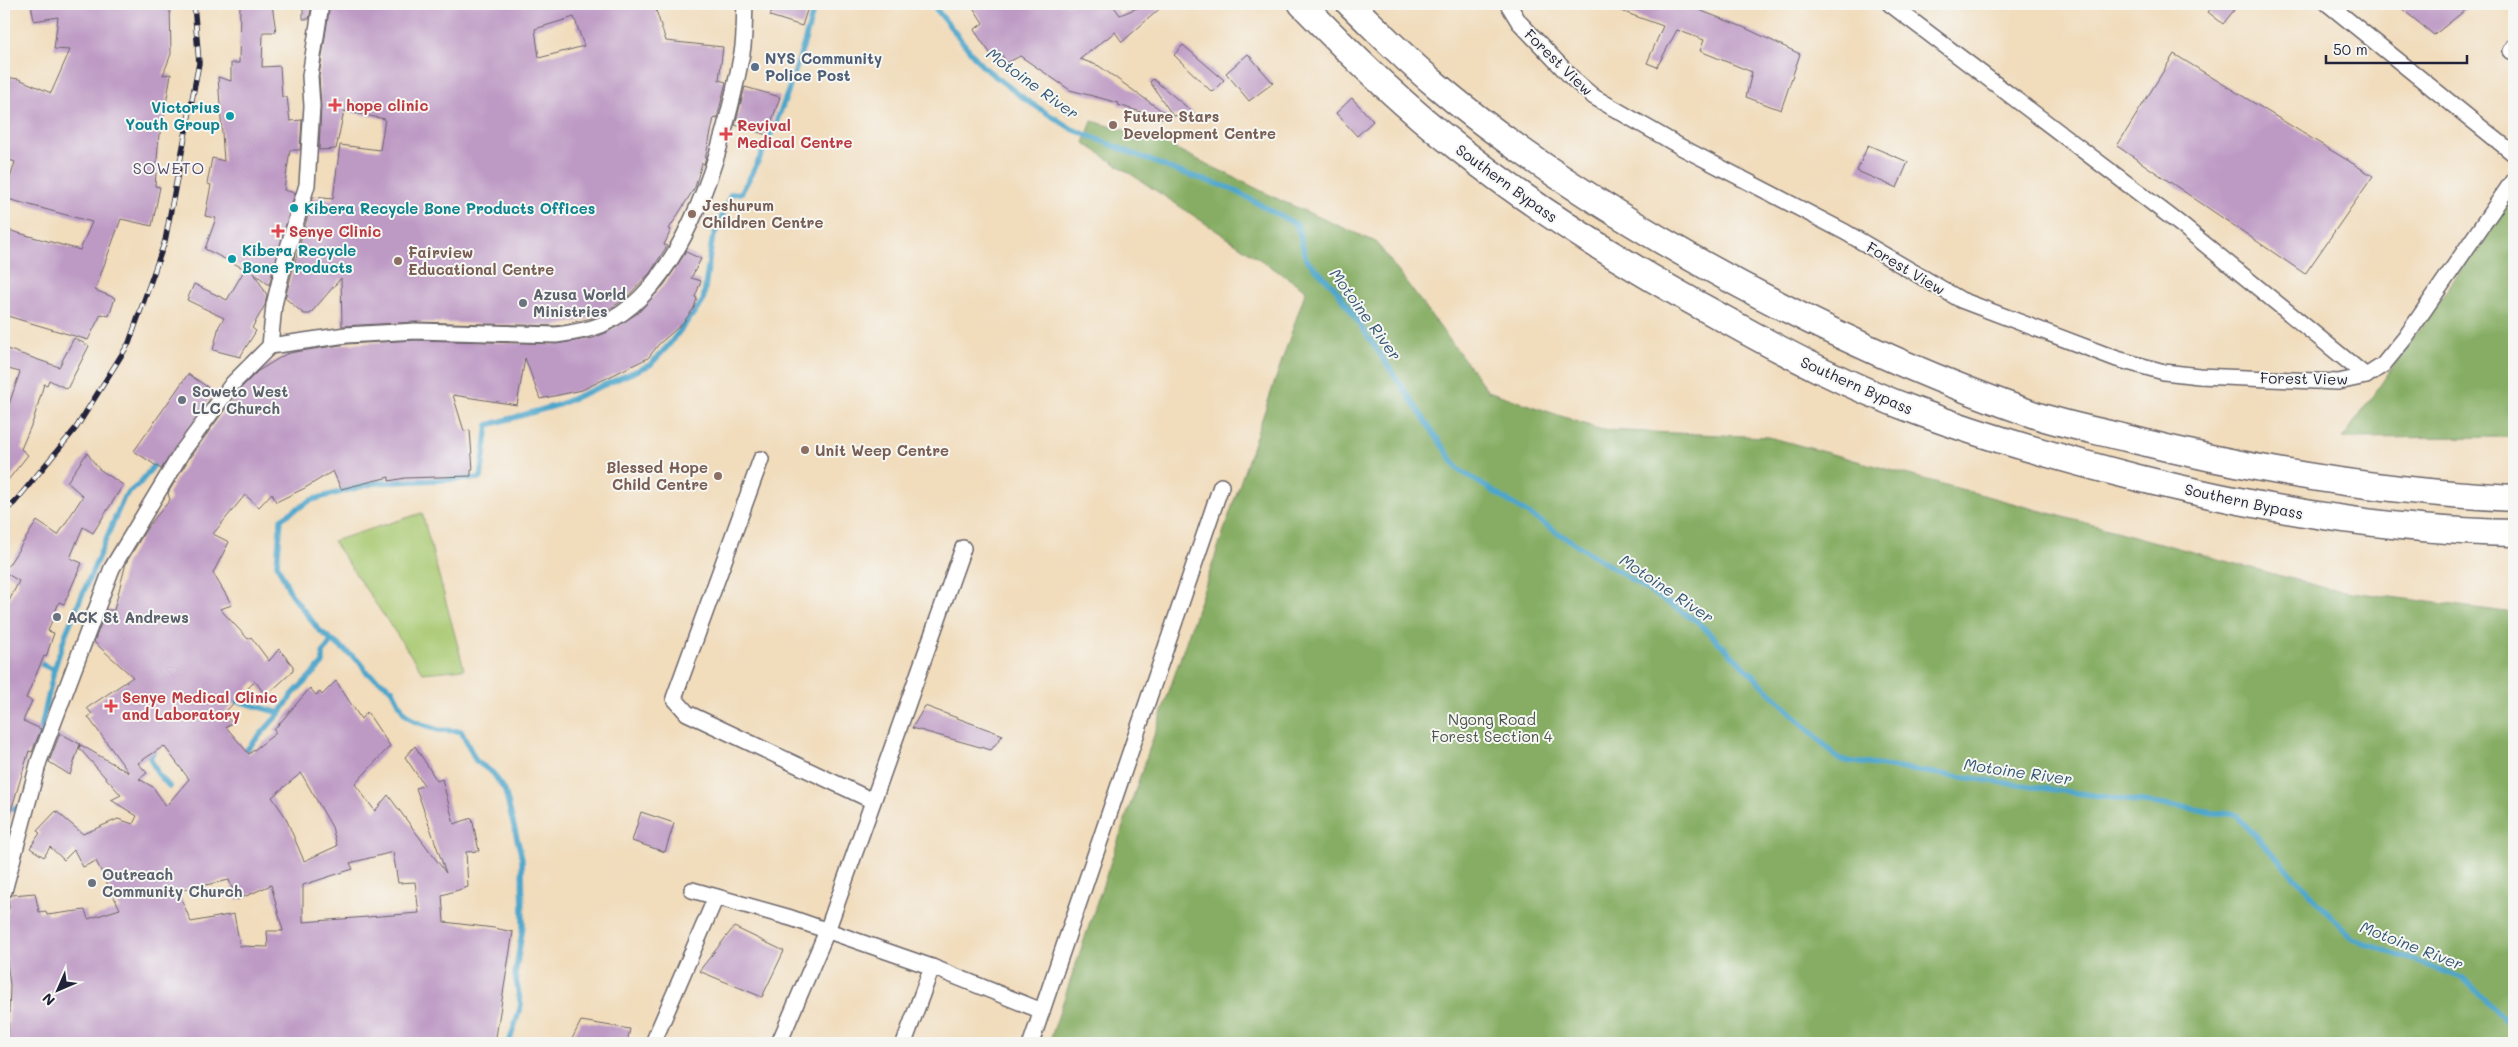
<svg xmlns="http://www.w3.org/2000/svg" width="2518" height="1047" font-family="Mali,sans-serif">
  <rect width="100%" height="100%" fill="#f6f6f2"/>
  <filter id="ink" filterUnits="userSpaceOnUse"><feTurbulence type="fractalNoise" baseFrequency=".02" numOctaves="2"/><feDisplacementMap in="SourceGraphic" scale="10" xChannelSelector="R" yChannelSelector="G"/><feConvolveMatrix kernelMatrix="1 2 1 2 8 2 1 2 1" color-interpolation-filters="sRGB"/></filter>
  <filter id="wash" filterUnits="userSpaceOnUse"><feTurbulence type="fractalNoise" baseFrequency=".0096" numOctaves="4" result="noise"/><feDisplacementMap in="SourceGraphic" scale="20" xChannelSelector="R" yChannelSelector="G"/><feGaussianBlur stdDeviation="1.12" result="paint"/><feColorMatrix in="noise" values="0 0 0 0 0 0 0 0 0 0 0 0 0 0 0 0 0 1.4 0 .05"/><feComposite in="paint" operator="in"/></filter>
  <g filter="url(#wash)">
    <rect width="100%" height="100%" fill="#f1dcbb"/>
    <path fill="#a9c971" stroke="#667656" d="M 422,513 L 464,669 L 423,673 L 333,541 Z"/>
    <g fill="#86ad63" stroke="#54684f">
      <path d="M 1092,121 L 1156,139 L 1282,201 L 1376,242 L 1488,391 L 1602,430 L 1769,437 L 2329,589 L 2514,613 L 2514,1043 L 1049,1043 L 1306,290 L 1084,143 Z"/>
      <path d="M 2514,194 L 2514,437 L 2343,438 Z"/>
    </g>
    <g fill="none" stroke-linecap="round" stroke-linejoin="round">
      <g stroke="#4ea6cb" stroke-width="5.5">
        <path d="M 932,4 L 982,66 L 1026,100 L 1072,129 L 1174,170 L 1230,188 L 1297,225 L 1306,259 L 1335,288 L 1458,469 L 1698,622 L 1840,760 L 2236,815 L 2353,939 L 2463,978 L 2514,1028"/>
        <path d="M 35,661 L 54,670"/>
        <path d="M 231,699 L 280,713 L 292,695 L 323,663 L 323,653 L 332,640"/>
        <path d="M 37,747 L 54,670 L 66,633 L 124,497 L 140,483 L 158,460"/>
        <path d="M 155,748 L 150,758 L 158,774 L 170,787"/>
        <path d="M 241,756 L 280,713"/>
        <path d="M 4,811 L 22,807"/>
        <path d="M 509,1043 L 521,1005 L 515,975 L 523,926 L 522,858 L 505,791 L 493,773 L 476,761 L 461,731 L 438,730 L 414,721 L 404,713 L 392,689 L 366,672 L 361,663 L 319,630 L 291,594 L 277,564 L 281,519 L 311,500 L 374,483 L 481,478 L 488,425 L 558,405 L 650,365 L 668,346 L 703,301 L 712,241 L 731,194 L 741,193 C 774,137 799,66 815,4"/>
      </g>
    </g>
    <g id="blocks">
      <g fill="#bd9ac4" fill-rule="evenodd">
        <path d="M 31,4 L 170,4 L 171,54 L 163,75 L 171,74 L 161,134 L 159,134 L 155,186 L 160,187 L 152,226 L 121,219 L 95,290 L 115,298 L 109,316 L 101,314 L 88,340 L 4,315 L 4,229 L 80,250 L 92,222 L 4,198 L 15,162 L 4,158 L 4,136 L 8,121 L 4,120 L 4,77 L 19,79 L 51,93 L 70,50 L 54,49 L 58,17 L 34,21 Z"/>
        <path d="M 240,4 L 272,4 L 276,32 L 263,32 L 262,67 L 280,66 L 282,97 L 287,97 L 290,121 L 302,120 L 300,150 L 290,150 L 284,190 L 295,193 L 269,285 L 254,273 L 267,295 L 265,305 L 252,328 L 256,331 L 240,357 L 213,350 L 219,326 L 224,318 L 187,300 L 194,284 L 227,300 L 245,269 L 205,249 L 216,218 L 205,216 L 211,185 L 207,184 L 212,158 L 224,161 L 218,77 L 231,81 L 231,63 L 239,63 Z"/>
        <path d="M 303,4 L 312,4 L 309,19 L 303,19 Z"/>
        <path d="M 330,4 L 654,4 L 666,41 L 723,47 L 719,80 L 726,82 L 717,119 L 714,118 L 705,160 L 704,164 L 702,163 L 695,187 L 669,229 L 671,230 L 664,245 L 667,246 L 650,273 L 625,299 L 597,317 L 556,326 L 416,322 L 342,326 L 341,278 L 310,314 L 304,314 L 285,298 L 313,197 L 333,199 L 340,145 L 380,150 L 385,119 L 344,111 L 336,149 L 319,150 L 321,107 L 319,76 ZM 574,17 L 584,46 L 539,58 L 535,29 Z"/>
        <path d="M 774,4 L 809,4 L 802,26 L 770,16 Z"/>
        <path d="M 971,4 L 1112,4 L 1120,15 L 1147,4 L 1165,4 L 1122,42 L 1115,32 L 1080,59 L 1099,66 L 1172,118 L 1171,121 L 1118,105 L 1119,103 L 1070,90 L 1020,56 L 1007,63 L 999,51 L 992,56 L 974,30 L 983,23 Z"/>
        <path d="M 1607,4 L 1697,4 L 1694,8 L 1743,27 L 1800,54 L 1781,110 L 1746,97 L 1752,72 L 1700,51 L 1704,40 L 1677,30 L 1657,67 L 1647,63 L 1663,26 L 1607,6 Z"/>
        <path d="M 2214,4 L 2239,4 L 2223,24 L 2208,12 Z"/>
        <path d="M 2396,4 L 2473,4 L 2434,35 Z"/>
        <path d="M 1183,45 L 1224,80 L 1212,92 L 1174,55 Z"/>
        <path d="M 1248,54 L 1273,83 L 1249,101 L 1226,73 Z"/>
        <path d="M 2174,54 L 2373,176 L 2305,274 L 2117,146 Z"/>
        <path d="M 1153,79 L 1194,113 L 1173,116 L 1150,82 Z"/>
        <path d="M 745,87 L 780,97 L 767,135 L 735,125 Z"/>
        <path d="M 1352,98 L 1373,121 L 1357,136 L 1336,113 Z"/>
        <path d="M 1868,145 L 1908,162 L 1897,188 L 1857,171 Z"/>
        <path d="M 686,252 L 701,259 L 691,278 L 701,281 L 695,297 L 697,298 L 694,308 L 683,323 L 659,344 L 648,358 L 582,390 L 540,399 L 525,358 L 517,405 L 453,395 L 464,431 L 470,430 L 473,470 L 471,470 L 471,476 L 405,478 L 389,481 L 389,477 L 341,489 L 333,471 L 305,488 L 276,502 L 272,493 L 259,507 L 245,495 L 213,534 L 229,542 L 213,573 L 232,605 L 220,609 L 248,639 L 251,637 L 269,661 L 279,649 L 293,666 L 293,671 L 266,696 L 255,681 L 224,713 L 232,723 L 226,727 L 249,754 L 276,733 L 274,730 L 310,688 L 316,695 L 320,692 L 322,695 L 336,681 L 361,719 L 367,712 L 390,746 L 355,784 L 375,811 L 388,795 L 446,873 L 416,788 L 424,785 L 405,757 L 415,746 L 437,781 L 442,779 L 454,824 L 472,818 L 479,851 L 466,852 L 468,887 L 442,895 L 444,922 L 494,928 L 513,932 L 495,1043 L 8,1043 L 10,985 L 4,939 L 4,923 L 9,908 L 8,899 L 12,895 L 35,893 L 39,912 L 46,911 L 47,915 L 85,910 L 88,919 L 120,909 L 96,861 L 83,867 L 74,850 L 64,860 L 50,847 L 44,857 L 30,848 L 40,833 L 37,831 L 56,811 L 83,834 L 118,819 L 133,824 L 137,816 L 111,800 L 121,795 L 79,748 L 81,745 L 129,773 L 88,717 L 92,714 L 87,708 L 133,677 L 94,642 L 106,610 L 114,610 L 126,563 L 149,525 L 170,500 L 168,493 L 190,457 L 240,389 L 258,371 L 286,354 L 295,352 L 347,344 L 416,340 L 556,344 L 593,338 L 606,333 L 638,313 L 664,285 ZM 164,746 L 189,779 L 166,806 L 153,787 L 139,779 L 147,773 L 138,763 ZM 301,773 L 332,827 L 337,846 L 304,861 L 285,816 L 272,797 ZM 393,852 L 398,883 L 415,882 L 419,913 L 303,922 L 303,885 L 353,869 L 350,863 ZM 229,880 L 237,900 L 271,885 L 283,931 L 267,931 L 268,947 L 240,946 L 234,914 L 191,922 L 178,891 Z"/>
        <path d="M 74,338 L 89,346 L 67,389 L 49,380 L 47,385 L 44,384 L 33,421 L 21,449 L 28,455 L 4,485 L 4,408 L 7,410 L 20,372 L 4,368 L 4,348 L 59,367 Z"/>
        <path d="M 188,374 L 215,392 L 161,469 L 134,451 Z"/>
        <path d="M 87,453 L 99,469 L 123,485 L 93,533 L 83,527 L 70,558 L 82,563 L 64,604 L 59,602 L 48,631 L 54,633 L 46,657 L 44,656 L 26,698 L 32,701 L 23,721 L 41,729 L 32,752 L 29,751 L 7,824 L 4,823 L 4,611 L 19,581 L 4,572 L 37,521 L 58,535 L 83,496 L 67,482 Z"/>
        <path d="M 925,706 L 1003,735 L 991,750 L 912,728 Z"/>
        <path d="M 60,733 L 80,744 L 70,775 L 49,762 Z"/>
        <path d="M 641,812 L 674,823 L 665,852 L 632,841 Z"/>
        <path d="M 734,927 L 784,951 L 762,997 L 699,971 Z"/>
        <path d="M 581,1021 L 630,1029 L 627,1043 L 570,1043 Z"/>
      </g>
    </g>
  </g>
  <g filter="url(#ink)">
    <use href="#blocks" fill-opacity="0" stroke="#6a6368" stroke-width="1"/>
    <g fill="none" stroke-linecap="round" stroke-linejoin="round">
      <g stroke="#6a6368" stroke-width="18">
        <g id="minor">
          <path d="M 1508,4 L 1519,22 L 1574,80 L 1594,97 L 1681,147 L 1845,232 L 1961,300 L 2117,359 L 2164,372 L 2199,376 L 2338,382 L 2366,376 L 2383,365 L 2405,338 L 2514,179"/>
          <path d="M 1890,4 L 2180,224 L 2366,376"/>
          <path d="M 2328,4 L 2514,154"/>
          <path d="M 2511,51 L 2514,46"/>
          <path d="M 270,346 L 274,305 L 287,251 L 307,185 L 312,106 L 310,76 L 321,4"/>
          <path d="M 761,459 L 674,698 L 687,713 L 873,801"/>
          <path d="M 692,890 L 791,918 L 932,967 L 1042,1011"/>
          <path d="M 4,891 L 39,761 L 112,568 L 182,452 L 233,383 L 270,346 L 346,335 L 416,331 L 556,335 C 572,333 586,331 601,325 C 687,288 726,137 742,53 C 745,37 744,20 745,4"/>
          <path d="M 653,1043 L 716,897"/>
          <path d="M 779,1043 L 827,931 L 963,548"/>
          <path d="M 904,1043 L 932,967"/>
          <path d="M 1031,1043 L 1221,486"/>
        </g>
      </g>
      <g stroke="#6a6368" stroke-width="29">
        <g id="trunk">
          <path d="M 1302,4 C 1350,54 1401,104 1457,147 C 1540,213 1632,269 1726,320 C 1787,354 1850,387 1916,411 C 1988,438 2063,459 2138,478 C 2261,509 2387,531 2514,533"/>
          <path d="M 1350,4 C 1378,31 1405,59 1435,84 C 1504,143 1581,193 1659,239 C 1778,309 1905,370 2035,415 C 2066,425 2098,431 2130,439 C 2256,471 2384,492 2514,498"/>
        </g>
      </g>
      <use href="#minor" stroke="#fff" stroke-width="15"/>
      <use href="#trunk" stroke="#fff" stroke-width="26"/>
      <g stroke="#22223b" stroke-width="5.5">
        <path id="rail" d="M 4,512 L 14,503 L 76,428 L 129,343 L 165,241 L 199,63 L 194,4"/>
      </g>
      <use href="#rail" stroke="#f6f6f2" stroke-width="4" stroke-dasharray="11" stroke-linecap="butt"/>
    </g>
  </g>
  <circle fill="#5c6f8a" stroke="#f6f6f2" stroke-width="2" cx="755" cy="67" r="5"/>
  <g fill="#e0444e" stroke="#f6f6f2" stroke-width="2">
    <path d="M332.5 97.5h5v5h5v5h-5v5h-5v-5h-5v-5h5z"/>
    <path d="M723.5 126.5h5v5h5v5h-5v5h-5v-5h-5v-5h5z"/>
    <path d="M275.5 223.5h5v5h5v5h-5v5h-5v-5h-5v-5h5z"/>
    <path d="M108.5 698.5h5v5h5v5h-5v5h-5v-5h-5v-5h5z"/>
  </g>
  <g fill="#0f9aa8" stroke="#f6f6f2" stroke-width="2">
    <circle cx="230" cy="116" r="5"/>
    <circle cx="294" cy="208" r="5"/>
    <circle cx="232" cy="259" r="5"/>
  </g>
  <g fill="#8d6e63" stroke="#f6f6f2" stroke-width="2">
    <circle cx="1113" cy="125" r="5"/>
    <circle cx="692" cy="214" r="5"/>
    <circle cx="398" cy="261" r="5"/>
    <circle cx="805" cy="450" r="5"/>
    <circle cx="718" cy="476" r="5"/>
  </g>
  <g fill="#6b7280" stroke="#f6f6f2" stroke-width="2">
    <circle cx="523" cy="303" r="5"/>
    <circle cx="182" cy="400" r="5"/>
    <circle cx="57" cy="617" r="5"/>
    <circle cx="92" cy="883" r="5"/>
  </g>
  <g text-anchor="middle" dominant-baseline="central" stroke-width="4" stroke-linejoin="round" paint-order="stroke">
    <g font-size="15" font-weight="bold" fill="#4e5e75" stroke="#f6f6f2" text-anchor="start">
      <text x="765" y="58">NYS Community<tspan x="765" dy="17">Police Post</tspan></text>
    </g>
    <g font-size="15" fill="#22223b" stroke="#f6f6f2">
      <text transform="translate(1559 62) rotate(44)">Forest View</text>
      <text transform="translate(1507 183) rotate(36)">Southern Bypass</text>
      <text transform="translate(1906 268) rotate(31)">Forest View</text>
      <text transform="translate(2304 378) rotate(1)">Forest View</text>
      <text transform="translate(1857 385) rotate(24)">Southern Bypass</text>
      <text transform="translate(2244 501) rotate(12)">Southern Bypass</text>
    </g>
    <g font-size="15" font-weight="bold" fill="#be3a42" stroke="#f6f6f2" text-anchor="start">
      <text x="346" y="105">hope clinic</text>
      <text x="737" y="125">Revival<tspan x="737" dy="17">Medical Centre</tspan></text>
      <text x="289" y="231">Senye Clinic</text>
      <text x="122" y="697">Senye Medical Clinic<tspan x="122" dy="17">and Laboratory</tspan></text>
    </g>
    <g font-size="15" font-weight="bold" fill="#0d838f" stroke="#f6f6f2" text-anchor="start">
      <text x="220" y="107" text-anchor="end">Victorius<tspan x="220" dy="17">Youth Group</tspan></text>
      <text x="304" y="208">Kibera Recycle Bone Products Offices</text>
      <text x="242" y="250">Kibera Recycle<tspan x="242" dy="17">Bone Products</tspan></text>
    </g>
    <g font-size="15" font-weight="bold" fill="#785e54" stroke="#f6f6f2" text-anchor="start">
      <text x="1123" y="116">Future Stars<tspan x="1123" dy="17">Development Centre</tspan></text>
      <text x="702" y="205">Jeshurum<tspan x="702" dy="17">Children Centre</tspan></text>
      <text x="408" y="252">Fairview<tspan x="408" dy="17">Educational Centre</tspan></text>
      <text x="815" y="450">Unit Weep Centre</text>
      <text x="708" y="467" text-anchor="end">Blessed Hope<tspan x="708" dy="17">Child Centre</tspan></text>
    </g>
    <g font-size="15" font-weight="bold" fill="#5b616d" stroke="#f6f6f2" text-anchor="start">
      <text x="533" y="294">Azusa World<tspan x="533" dy="17">Ministries</tspan></text>
      <text x="192" y="391">Soweto West<tspan x="192" dy="17">LLC Church</tspan></text>
      <text x="67" y="617">ACK St Andrews</text>
      <text x="102" y="874">Outreach<tspan x="102" dy="17">Community Church</tspan></text>
    </g>
    <g font-size="15" fill="#4a544b" stroke="#f6f6f2">
      <text x="1492" y="719">Ngong Road<tspan x="1492" dy="17">Forest Section 4</tspan></text>
    </g>
    <g font-size="16" font-style="italic" fill="#345775" stroke="#f6f6f2">
      <text transform="translate(1033 83) rotate(36)">Motoine River</text>
      <text transform="translate(1366 314) rotate(54)">Motoine River</text>
      <text transform="translate(1667 588) rotate(34)">Motoine River</text>
      <text transform="translate(2018 771) rotate(8)">Motoine River</text>
      <text transform="translate(2412 945) rotate(21)">Motoine River</text>
    </g>
    <g font-size="16" letter-spacing="1" fill="#584c6b" stroke="#f6f6f2">
      <text x="169" y="167">SOWETO</text>
    </g>
  </g>
  <rect width="2518" height="1047" fill="none" stroke="#f6f6f2" stroke-width="20"/>
  <g transform="translate(58 990) rotate(225)" stroke="#f6f6f2" stroke-width="4" paint-order="stroke">
  <path d="M0-4L9 19L0 12L-9 19Z" fill="#22223b"/>
  <text y="-8" font-size="14" font-weight="bold" text-anchor="middle" fill="#22223b">N</text>
  </g>
  <path d="M2326 55v8h141v-8" fill="none" stroke="#22223b" stroke-width="2.5"/>
  <text x="2333" y="55" font-size="15" fill="#22223b" stroke="#f6f6f2" stroke-width="4" paint-order="stroke">50 m</text>
</svg>
